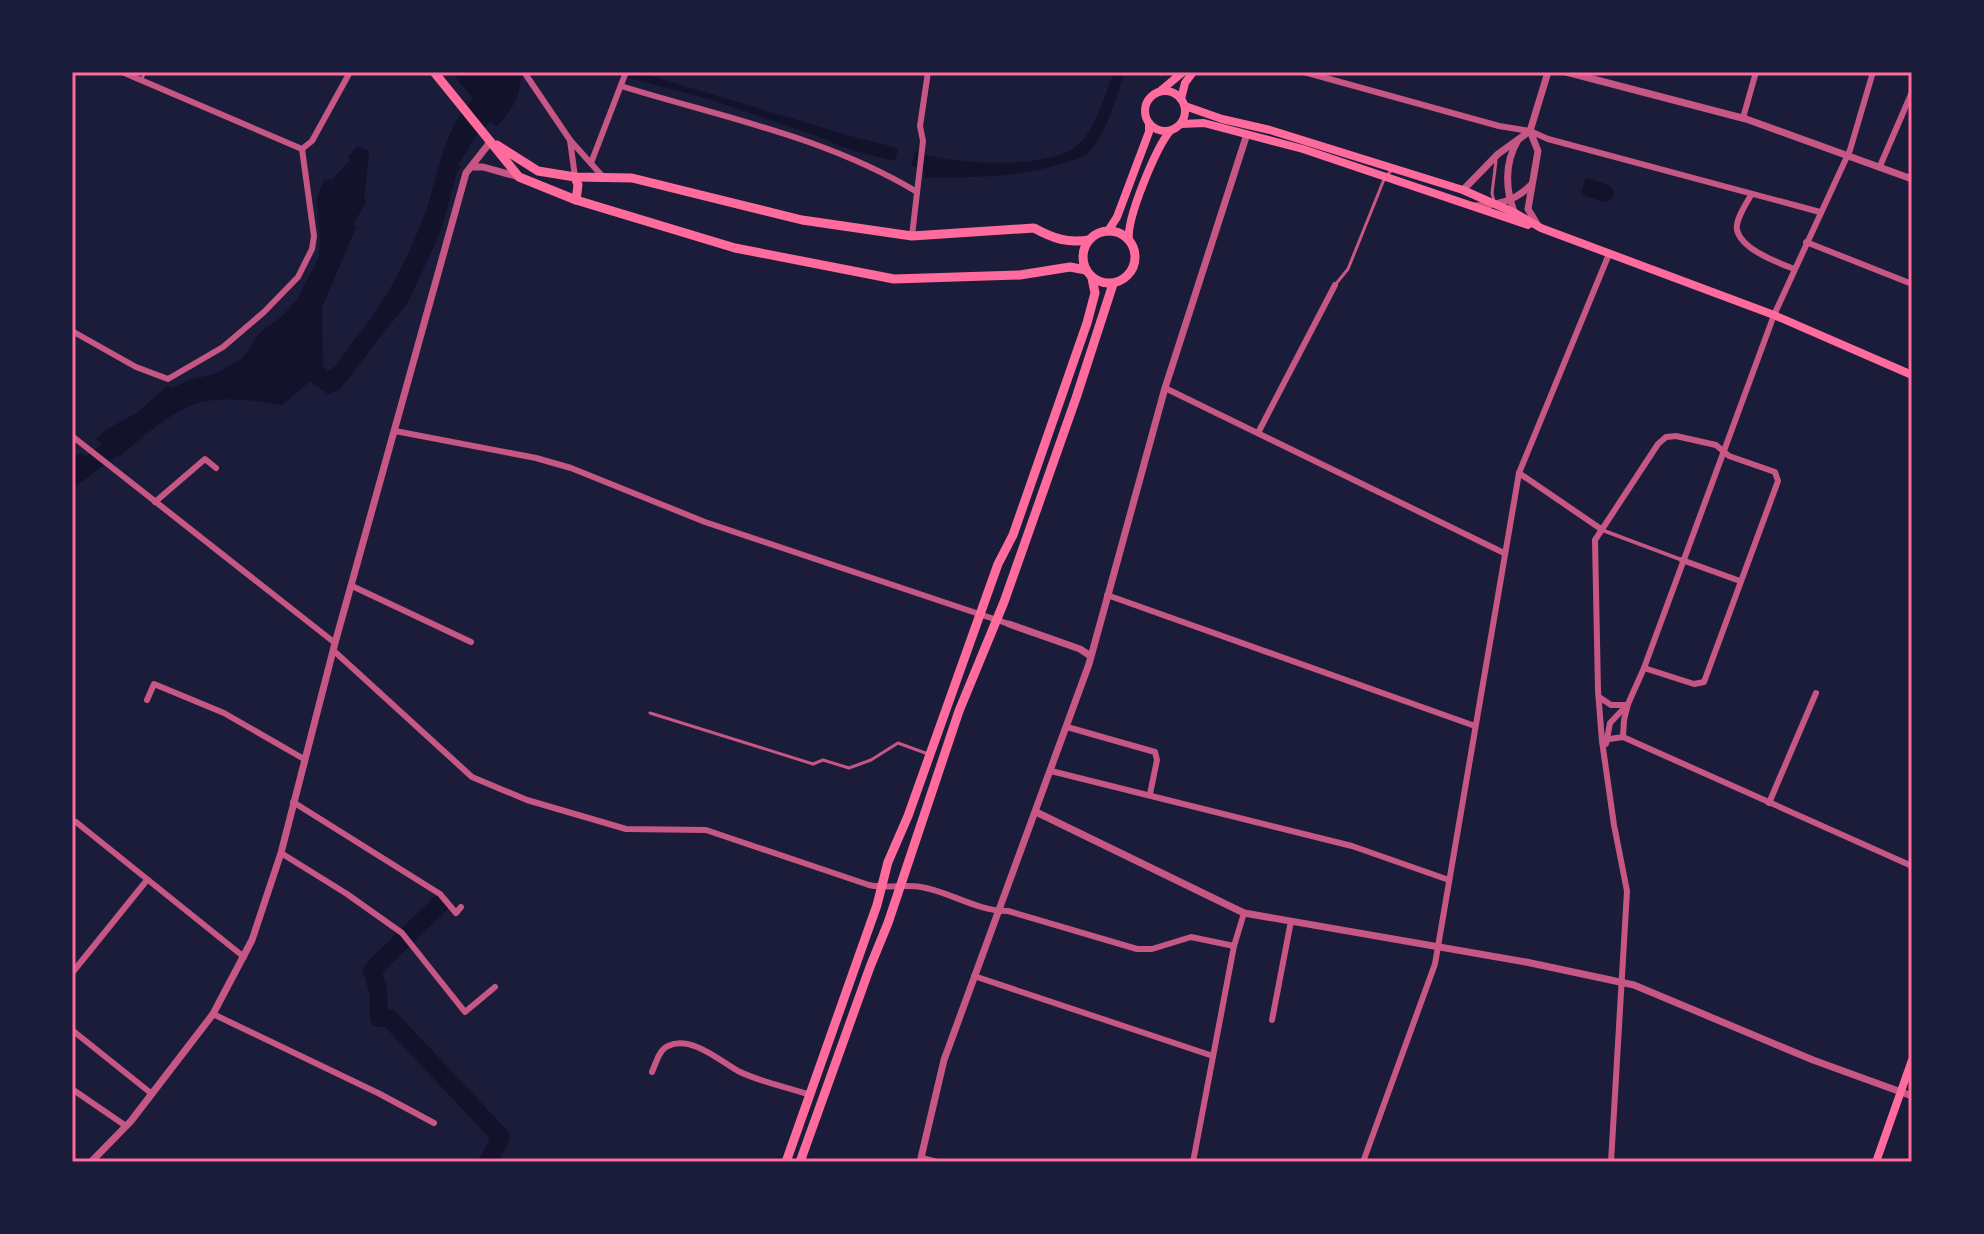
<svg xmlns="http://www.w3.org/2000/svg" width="1984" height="1234" font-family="Overpass,sans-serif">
  <rect width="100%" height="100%" fill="#1b1b3a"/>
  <g fill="#12122b">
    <path d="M 452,72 L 533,72 L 521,79 C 519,100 511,111 496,127 L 491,121 L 476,136 L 458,165 L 461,167 L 457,172 L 440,233 L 408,302 L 339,390 L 328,394 L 310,381 L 282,405 C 257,401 227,396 202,402 C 173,409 141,438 119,457 L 96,439 L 106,430 L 138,412 L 167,386 L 172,388 L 189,380 L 215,374 L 242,359 L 260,333 L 281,317 L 297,300 L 319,257 L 320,234 L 317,198 L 324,180 L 333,179 L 350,160 L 348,157 L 357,146 L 369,151 L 364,200 L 366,202 L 353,225 L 356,227 L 322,308 L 323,366 L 328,371 C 339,366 343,354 351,344 C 386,303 410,256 428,205 C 441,164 443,132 473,99 Z"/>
    <path d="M 606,72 L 638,72 L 850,136 L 898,148 L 895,161 C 870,155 845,150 823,138 L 709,99 Z"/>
    <path d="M 1114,72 L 1125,72 C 1116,98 1108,130 1089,152 C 1083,159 1070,161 1061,164 C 1016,178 972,177 925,178 L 924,171 L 911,165 L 915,152 C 951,164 1056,173 1083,140 C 1098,122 1105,94 1114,72 Z"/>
    <path d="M 1586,178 L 1609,185 L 1614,192 L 1612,199 L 1604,202 L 1581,194 Z"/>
    <path d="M 81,453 L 97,466 L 72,488 L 72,458 Z"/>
  </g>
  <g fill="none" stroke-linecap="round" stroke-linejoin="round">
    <g stroke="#12122b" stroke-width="18">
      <path d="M 72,478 L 127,437"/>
      <path d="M 440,904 L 372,970 L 378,990 L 379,1018 L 389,1018 L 501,1137 L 488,1162"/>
    </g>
    <g stroke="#c65784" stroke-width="3">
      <path d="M 141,81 L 145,72"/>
      <path d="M 1494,201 L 1492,193 L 1496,161"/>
      <path d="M 1335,285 L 1348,269 L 1385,177 L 1393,169"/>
      <path d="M 650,713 L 813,764 L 823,760 L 849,768 L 871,760 L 898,743 L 928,754"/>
    </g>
    <path stroke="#c65784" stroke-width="4" d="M 1602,530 L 1682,560"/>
    <g stroke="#c65784" stroke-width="6">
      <path d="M 122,72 L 302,149"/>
      <path d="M 524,72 L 570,140 L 604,178"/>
      <path d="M 1304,72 L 1499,126 L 1530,131 L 1548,139 L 1820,212"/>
      <path d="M 621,86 C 721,117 826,137 917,192"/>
      <path d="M 1743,118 L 1756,72"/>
      <path d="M 570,140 L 575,177"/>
      <path d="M 302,149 L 312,141 L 350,72"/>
      <path d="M 591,163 L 626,72"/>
      <path d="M 1880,166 L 1912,92"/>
      <path d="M 1751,195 C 1746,204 1735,220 1737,230 C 1742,250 1777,262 1794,269"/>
      <path d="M 912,236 L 923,141 L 920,126 L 928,72"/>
      <path d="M 1806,242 L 1912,284"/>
      <path d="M 72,331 L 136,367 L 168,379 L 223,347 L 264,312 L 298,277 L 312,249 L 314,236 L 302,149"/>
      <path d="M 1165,388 L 1504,553"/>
      <path d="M 395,431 L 536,458 L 571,468 L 705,522 L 1009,624"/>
      <path d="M 1259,431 L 1335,285"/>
      <path d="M 72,436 L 335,643"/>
      <path d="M 1519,473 L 1601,529"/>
      <path d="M 155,502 L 205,459 L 216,468"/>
      <path d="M 1682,560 L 1740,581"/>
      <path d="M 352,586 L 471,642"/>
      <path d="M 1107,595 L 1475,726"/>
      <path d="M 334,651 L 472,777 L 527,800 L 626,829 L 706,830 L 869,885 C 886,889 903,884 921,887 C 951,892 976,911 1008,911 L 1137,949 L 1152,949 L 1191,937 L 1234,946"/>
      <path d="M 1599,697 L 1611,705 L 1624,705"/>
      <path d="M 147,700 L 154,684 L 224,713 L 304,759"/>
      <path d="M 1067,727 L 1155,752 L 1157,760 L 1150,794"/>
      <path d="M 1623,737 L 1624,720 L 1628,704"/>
      <path d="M 1603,740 L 1623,737 L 1912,866"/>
      <path d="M 1606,744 L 1610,723 L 1628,704 L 1644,668 L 1774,315 L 1850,150 L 1873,72"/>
      <path d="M 1051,771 L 1352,846 L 1449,880"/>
      <path d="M 293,802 L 440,894 L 456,913 L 461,907"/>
      <path d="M 1769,803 L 1816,693"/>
      <path d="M 76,822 L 244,957"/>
      <path d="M 281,853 L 347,894 L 402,933 L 465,1012 L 495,987"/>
      <path d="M 72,973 L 147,880"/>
      <path d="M 974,976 L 1213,1056"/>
      <path d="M 213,1014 L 378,1093 L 434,1123"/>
      <path d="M 1272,1020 L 1291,921"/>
      <path d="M 72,1030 L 152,1094"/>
      <path d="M 652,1072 C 656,1063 659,1050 668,1046 C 691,1035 720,1061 738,1071 C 760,1082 787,1087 810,1095"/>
      <path d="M 72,1089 L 126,1126"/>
      <path d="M 922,1158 L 937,1162"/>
      <path d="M 1193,1162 L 1234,946 L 1244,913"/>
      <path d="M 1363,1162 L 1435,964 L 1519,473 L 1609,254"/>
      <path d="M 1611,1162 L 1627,891 L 1614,825 L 1602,741 L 1598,691 L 1595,540 L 1658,444 L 1666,437 L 1676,436 L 1716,445 L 1729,456 L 1775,472 L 1778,481 L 1704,682 L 1694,684 L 1644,668"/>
    </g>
    <g stroke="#c65784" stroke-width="7">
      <path d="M 1566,72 L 1746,119 L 1912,179"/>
      <path d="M 1530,131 L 1538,151 L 1528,209 L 1537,224"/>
      <path d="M 471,167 L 483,167 L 519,177"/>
      <path d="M 1463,190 L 1498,154 L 1530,131 L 1548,72"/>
      <path d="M 1474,206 C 1497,205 1514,202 1531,185"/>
      <path d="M 1516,216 C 1505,192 1504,163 1518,140"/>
      <path d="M 1009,624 L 1080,649 L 1089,655"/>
      <path d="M 1036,812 L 1244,913 L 1526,962 L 1634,985 L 1813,1060 L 1912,1096"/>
      <path d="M 91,1162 L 131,1121 L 213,1014 L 252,940 L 281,853 L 335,643 L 466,173 L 491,141"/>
      <path d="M 920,1162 L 944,1060 L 1089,664 L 1165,388 L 1247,134"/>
    </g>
    <g stroke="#ff6b9d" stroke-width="8">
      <circle cx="1165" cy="111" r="20"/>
      <path d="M 1159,92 L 1183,72"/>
      <path d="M 1181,99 L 1185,83 L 1193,72"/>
      <path d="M 1185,106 L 1222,119 L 1270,130 L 1463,190 L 1515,213 L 1541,228 L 1774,315 L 1912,375"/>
      <path d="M 1181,124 L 1204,123 L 1303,149 L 1528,225"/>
      <path d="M 1108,231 L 1117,217 L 1149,132 L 1149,123"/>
      <path d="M 1129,240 C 1126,219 1156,148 1170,131"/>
      <path d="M 1876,1162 L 1912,1060"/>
    </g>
    <g stroke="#ff6b9d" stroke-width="9">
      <path d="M 434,72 L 519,177 L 576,200 L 735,248 L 894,279 L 1020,275 L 1070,267 L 1086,270"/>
      <path d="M 497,145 L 538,171 L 575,177 L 632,178 L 802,220 L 912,236 L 1034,228 C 1054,239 1067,243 1089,240"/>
      <path d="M 575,177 L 578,185 L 576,200"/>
      <circle cx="1109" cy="257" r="26"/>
      <path d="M 786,1162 L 877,905 L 888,862 L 908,816 L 998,564 L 1013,535 L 1087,323 L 1095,293 L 1092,278"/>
      <path d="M 800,1162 L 870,967 L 888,923 L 959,711 L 1004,602 L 1076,398 L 1113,284"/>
    </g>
  </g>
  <rect width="1984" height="1234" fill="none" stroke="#1b1b3a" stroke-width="148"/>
  <rect x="74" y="74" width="1836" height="1086" fill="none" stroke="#ff6b9d" stroke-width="3"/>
</svg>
